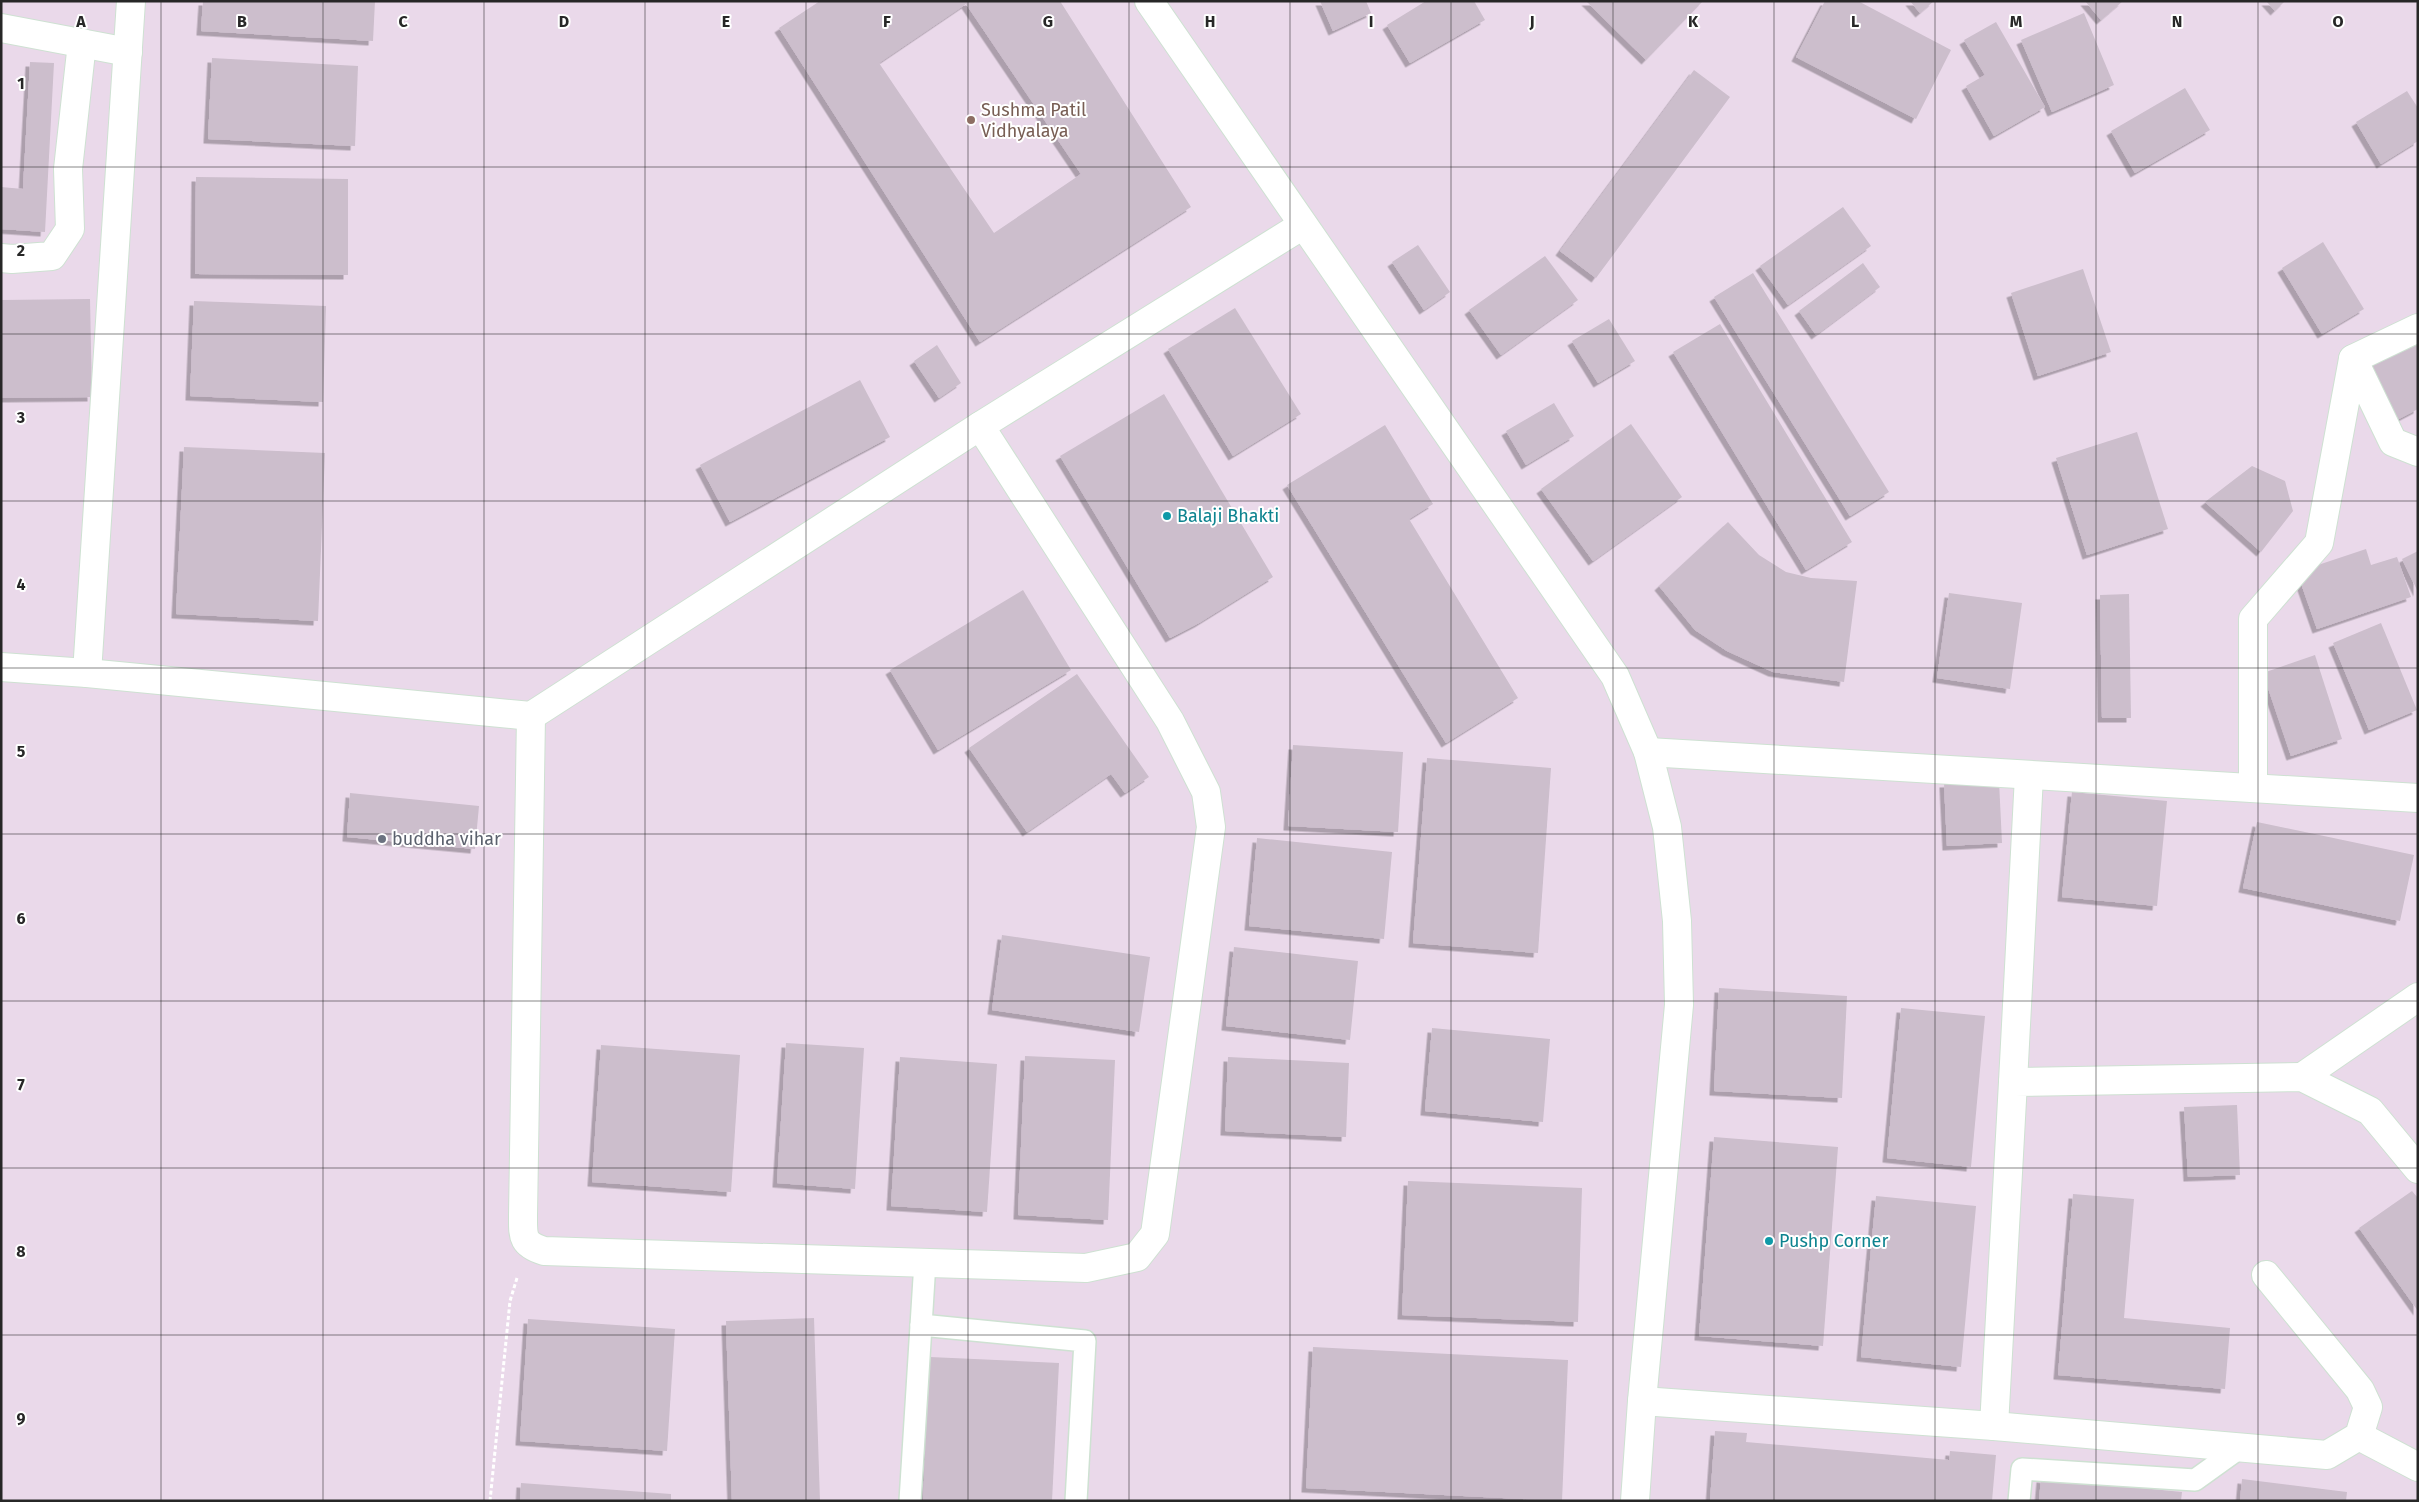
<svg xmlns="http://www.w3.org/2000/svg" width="2419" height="1502" font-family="'Fira Sans',sans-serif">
  <defs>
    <filter id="shadow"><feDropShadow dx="-4.5" dy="4.5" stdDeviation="0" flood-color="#0004"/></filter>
  </defs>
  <rect width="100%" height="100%" fill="#ead9ea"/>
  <g fill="#ccbecc" fill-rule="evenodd" filter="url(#shadow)">
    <path d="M 203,1 L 375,1 L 373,41 L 201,31 Z"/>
    <path d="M 820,1 L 1060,1 L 1191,207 L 980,342 L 779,28 ZM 966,4 L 1081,174 L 994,233 L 879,63 Z"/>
    <path d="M 1320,1 L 1366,1 L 1371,13 L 1333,31 Z"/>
    <path d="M 1426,1 L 1474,1 L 1485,20 L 1410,63 L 1387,25 Z"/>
    <path d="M 1586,1 L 1703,1 L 1646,60 Z"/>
    <path d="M 1825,1 L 1858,1 L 1951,50 L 1916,119 L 1796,57 Z"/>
    <path d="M 1910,1 L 1934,1 L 1920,13 Z"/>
    <path d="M 2085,1 L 2123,1 L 2101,20 Z"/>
    <path d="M 2266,1 L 2285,1 L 2275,11 Z"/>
    <path d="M 2084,13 L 2114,85 L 2052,112 L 2021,40 Z"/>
    <path d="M 1996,22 L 2045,107 L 1994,136 L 1966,86 L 1985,75 L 1964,40 Z"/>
    <path d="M 212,58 L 358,66 L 355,146 L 208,139 Z"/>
    <path d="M 30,62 L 54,63 L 45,232 L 1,229 L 1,187 L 23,189 Z"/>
    <path d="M 1694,70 L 1730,97 L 1596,278 L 1560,251 Z"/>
    <path d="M 2185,88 L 2210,130 L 2135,173 L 2111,131 Z"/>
    <path d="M 2407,91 L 2418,108 L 2418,141 L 2381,164 L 2356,122 Z"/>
    <path d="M 196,177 L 348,179 L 348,275 L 195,274 Z"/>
    <path d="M 1843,207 L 1871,246 L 1788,305 L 1760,266 Z"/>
    <path d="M 2323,242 L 2364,309 L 2322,334 L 2282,268 Z"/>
    <path d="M 1418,245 L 1450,292 L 1424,310 L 1392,262 Z"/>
    <path d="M 1545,256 L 1578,300 L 1501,355 L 1469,310 Z"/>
    <path d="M 1863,263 L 1880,287 L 1816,335 L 1799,311 Z"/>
    <path d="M 2083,269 L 2111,352 L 2038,376 L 2011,293 Z"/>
    <path d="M 1753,273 L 1889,492 L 1850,516 L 1714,297 Z"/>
    <path d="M 90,299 L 92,397 L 1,398 L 1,300 Z"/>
    <path d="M 194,301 L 326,306 L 323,402 L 190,396 Z"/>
    <path d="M 1235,308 L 1301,414 L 1233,456 L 1168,349 Z"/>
    <path d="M 1609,319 L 1635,361 L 1598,383 L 1572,341 Z"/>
    <path d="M 1720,324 L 1852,542 L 1806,570 L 1673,352 Z"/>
    <path d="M 2418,342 L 2418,409 L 2393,422 L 2365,369 Z"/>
    <path d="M 937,345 L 961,383 L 939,398 L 914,361 Z"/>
    <path d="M 860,380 L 890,437 L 730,522 L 700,465 Z"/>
    <path d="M 1164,394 L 1273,577 L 1199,623 L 1170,638 L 1060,456 Z"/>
    <path d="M 1554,403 L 1574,436 L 1526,465 L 1506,431 Z"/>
    <path d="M 1631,424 L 1682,497 L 1593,561 L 1541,489 Z"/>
    <path d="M 1385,425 L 1433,504 L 1409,519 L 1518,698 L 1446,743 L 1287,485 Z"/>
    <path d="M 2137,432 L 2168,529 L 2087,555 L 2056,458 Z"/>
    <path d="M 184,447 L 325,453 L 318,621 L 176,614 Z"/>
    <path d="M 2252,466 L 2285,481 L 2293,511 L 2261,552 L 2205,502 Z"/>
    <path d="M 1728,522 L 1759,555 L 1786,572 L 1811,578 L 1857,581 L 1844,682 L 1773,672 L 1727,651 L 1695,630 L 1659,586 Z"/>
    <path d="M 2366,549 L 2371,565 L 2397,557 L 2411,597 L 2317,629 L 2297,572 Z"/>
    <path d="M 2418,551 L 2418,592 L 2402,559 Z"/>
    <path d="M 1023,590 L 1071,670 L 938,750 L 890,670 Z"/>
    <path d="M 1949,593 L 2022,603 L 2010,689 L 1937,678 Z"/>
    <path d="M 2129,594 L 2131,718 L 2102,718 L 2100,595 Z"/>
    <path d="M 2381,623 L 2417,710 L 2369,730 L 2333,643 Z"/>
    <path d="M 2315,655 L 2342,739 L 2291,756 L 2263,673 Z"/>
    <path d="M 1077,674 L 1149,777 L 1125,793 L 1111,774 L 1027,832 L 969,748 Z"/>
    <path d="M 1293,745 L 1403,752 L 1398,832 L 1288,826 Z"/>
    <path d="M 1427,758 L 1551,768 L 1538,953 L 1413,943 Z"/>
    <path d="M 1999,781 L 2002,843 L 1947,846 L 1944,783 Z"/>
    <path d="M 2072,792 L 2167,801 L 2157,906 L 2062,897 Z"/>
    <path d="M 350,793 L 479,806 L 475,849 L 347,837 Z"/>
    <path d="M 2257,822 L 2414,855 L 2400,921 L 2243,888 Z"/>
    <path d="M 1257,838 L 1392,852 L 1384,939 L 1249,926 Z"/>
    <path d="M 1002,935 L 1150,957 L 1139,1032 L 992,1010 Z"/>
    <path d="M 1234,947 L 1358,961 L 1350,1040 L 1226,1026 Z"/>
    <path d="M 1719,988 L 1847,996 L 1842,1098 L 1714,1091 Z"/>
    <path d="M 1901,1008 L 1985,1016 L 1971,1167 L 1887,1158 Z"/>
    <path d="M 1432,1028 L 1550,1039 L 1543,1122 L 1425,1111 Z"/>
    <path d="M 786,1043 L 864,1048 L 855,1189 L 777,1183 Z"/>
    <path d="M 601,1045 L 740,1055 L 731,1192 L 592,1182 Z"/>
    <path d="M 1025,1056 L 1115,1060 L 1108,1220 L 1018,1215 Z"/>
    <path d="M 900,1057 L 997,1064 L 987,1212 L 891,1206 Z"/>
    <path d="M 1228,1057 L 1349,1063 L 1346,1137 L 1225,1131 Z"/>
    <path d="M 2237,1105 L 2240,1175 L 2188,1177 L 2184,1107 Z"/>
    <path d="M 1714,1137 L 1838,1147 L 1823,1346 L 1699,1336 Z"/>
    <path d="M 1408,1181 L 1582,1188 L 1578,1322 L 1402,1315 Z"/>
    <path d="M 2412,1191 L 2418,1198 L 2418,1311 L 2359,1228 Z"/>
    <path d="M 2073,1194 L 2134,1199 L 2124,1318 L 2230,1328 L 2225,1389 L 2058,1375 Z"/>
    <path d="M 1876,1196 L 1976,1206 L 1961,1367 L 1861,1357 Z"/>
    <path d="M 814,1318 L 820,1501 L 732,1501 L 726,1321 Z"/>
    <path d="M 528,1319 L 675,1329 L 667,1451 L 520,1441 Z"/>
    <path d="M 1313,1347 L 1568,1360 L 1562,1501 L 1306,1488 Z"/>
    <path d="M 930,1357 L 1059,1363 L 1052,1501 L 923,1501 Z"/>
    <path d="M 1715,1431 L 1747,1433 L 1746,1442 L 1949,1460 L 1950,1451 L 1996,1455 L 1992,1501 L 1710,1501 Z"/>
    <path d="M 2041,1478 L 2182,1492 L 2181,1501 L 2039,1501 Z"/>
    <path d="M 2242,1479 L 2347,1492 L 2346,1501 L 2240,1501 Z"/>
    <path d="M 521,1483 L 671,1494 L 671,1501 L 520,1501 Z"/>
  </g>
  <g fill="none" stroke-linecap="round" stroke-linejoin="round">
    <g stroke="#cee1d2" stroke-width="24">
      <g id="service">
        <path d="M 921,1325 L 1085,1341 L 1076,1501"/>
        <path d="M 910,1501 L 925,1262"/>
        <path d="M 2019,1501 L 2022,1469 L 2195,1480 L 2241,1447"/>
      </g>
    </g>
    <g stroke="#cee1d2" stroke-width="30">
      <g id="minor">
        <path d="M 1,28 L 128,52"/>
        <path d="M 1,258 L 12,259 L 52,256 L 70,229 L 68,169 L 82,43"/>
        <path d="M 2353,359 L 2393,442 L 2418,452"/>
        <path d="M 1,667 L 87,673 L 531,716 L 980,426 L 1303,225"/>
        <path d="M 87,673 L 131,1"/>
        <path d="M 531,716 L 523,1216 C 523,1237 522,1244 544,1251 L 1086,1268 L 1137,1257 L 1155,1234 L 1211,827 L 1206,792 L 1170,721 L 980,426"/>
        <path d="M 2253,788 L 2253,619 L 2319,543 L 2353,359 L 2418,328"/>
        <path d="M 2302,1077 L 2418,997"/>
        <path d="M 2013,1082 L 2029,776"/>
        <path d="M 1642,1401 L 1994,1426 L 2013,1082 L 2302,1077 L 2370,1111 L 2418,1169"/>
        <path d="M 1994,1426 L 2327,1455 L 2359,1436 L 2368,1407 L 2360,1390 L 2266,1275"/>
        <path d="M 2359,1436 L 2418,1467"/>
      </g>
    </g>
    <g stroke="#cee1d2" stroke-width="30">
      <g id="tertiary">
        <path d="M 1149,1 L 1615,676 L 1648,752 L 1667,827 L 1677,921 L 1679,1005 L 1642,1401 L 1635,1501"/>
        <path d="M 1648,752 L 2418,798"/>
      </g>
    </g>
    <path stroke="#fff" stroke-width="3" stroke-dasharray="4 2.5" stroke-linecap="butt" d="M 490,1501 L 510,1301 L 517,1278"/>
    <use href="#service" stroke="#fff" stroke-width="21"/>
    <use href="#minor" stroke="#fff" stroke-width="28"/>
    <use href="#tertiary" stroke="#fff" stroke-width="28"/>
  </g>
  <path fill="none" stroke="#272727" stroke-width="1" stroke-opacity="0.55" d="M 161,1 L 161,1501M 323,1 L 323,1501M 484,1 L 484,1501M 645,1 L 645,1501M 806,1 L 806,1501M 968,1 L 968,1501M 1129,1 L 1129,1501M 1290,1 L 1290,1501M 1451,1 L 1451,1501M 1613,1 L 1613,1501M 1774,1 L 1774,1501M 1935,1 L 1935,1501M 2096,1 L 2096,1501M 2258,1 L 2258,1501M 1,167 L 2418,167M 1,334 L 2418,334M 1,501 L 2418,501M 1,668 L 2418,668M 1,834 L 2418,834M 1,1001 L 2418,1001M 1,1168 L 2418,1168M 1,1335 L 2418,1335"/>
  <circle fill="#8d6e63" stroke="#fff" stroke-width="2" cx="971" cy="120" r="5"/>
  <g fill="#0f9aa8" stroke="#fff" stroke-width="2">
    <circle cx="1167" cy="516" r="5"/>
    <circle cx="1769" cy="1241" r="5"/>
  </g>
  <circle fill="#6b7280" stroke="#fff" stroke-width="2" cx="382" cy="839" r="5"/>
  <g text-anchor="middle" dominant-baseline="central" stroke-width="4" stroke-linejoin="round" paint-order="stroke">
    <g font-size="18" fill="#785e54" stroke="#fff" text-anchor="start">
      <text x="981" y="110">Sushma Patil<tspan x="981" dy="21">Vidhyalaya</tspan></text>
    </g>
    <g font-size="18" fill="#0d838f" stroke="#fff" text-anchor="start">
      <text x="1177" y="516">Balaji Bhakti</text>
      <text x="1779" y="1241">Pushp Corner</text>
    </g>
    <g font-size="18" fill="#5b616d" stroke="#fff" text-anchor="start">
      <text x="392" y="839">buddha vihar</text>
    </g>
  </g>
  <g font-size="16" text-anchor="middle" font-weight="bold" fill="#272727" stroke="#fff" stroke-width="4" stroke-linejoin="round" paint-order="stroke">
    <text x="81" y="27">A</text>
    <text x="242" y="27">B</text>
    <text x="403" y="27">C</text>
    <text x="564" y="27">D</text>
    <text x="726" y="27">E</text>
    <text x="887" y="27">F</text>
    <text x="1048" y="27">G</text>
    <text x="1210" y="27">H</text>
    <text x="1371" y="27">I</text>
    <text x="1532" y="27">J</text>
    <text x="1693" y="27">K</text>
    <text x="1855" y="27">L</text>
    <text x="2016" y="27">M</text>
    <text x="2177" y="27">N</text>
    <text x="2338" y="27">O</text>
    <text x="21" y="89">1</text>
    <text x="21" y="256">2</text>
    <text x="21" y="423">3</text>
    <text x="21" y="590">4</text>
    <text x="21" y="757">5</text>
    <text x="21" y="924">6</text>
    <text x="21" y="1090">7</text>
    <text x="21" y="1257">8</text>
    <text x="21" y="1424">9</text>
  </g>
  <rect width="2419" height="1502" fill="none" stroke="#272727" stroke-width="5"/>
</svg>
